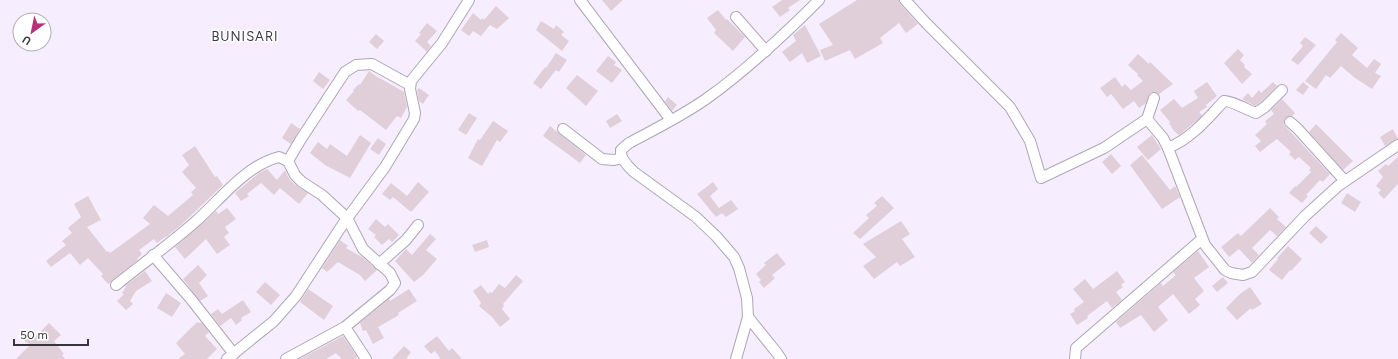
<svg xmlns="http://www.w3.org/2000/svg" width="1398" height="359" font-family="Figtree,sans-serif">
  <rect width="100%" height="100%" fill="#f6eefe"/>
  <g fill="#e0cfd9">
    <path d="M 602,0 L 623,0 L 611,11 Z"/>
    <path d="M 782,0 L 800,0 L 788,8 L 790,10 L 780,17 L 772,7 Z"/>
    <path d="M 857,0 L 899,0 L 900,4 L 918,24 L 906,33 L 899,23 L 880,38 L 883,43 L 855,59 L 850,50 L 825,61 L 820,50 L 833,45 L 819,24 Z"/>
    <path d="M 496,6 L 509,18 L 497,29 L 490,25 L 481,36 L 473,31 L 469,36 L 461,30 L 473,13 L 481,20 L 483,18 L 484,20 Z"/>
    <path d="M 718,10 L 726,20 L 727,19 L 745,37 L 733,51 L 714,33 L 716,30 L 707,18 Z"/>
    <path d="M 541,21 L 554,29 L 556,25 L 564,32 L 561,35 L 569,41 L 562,51 L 536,30 Z"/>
    <path d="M 427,23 L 437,31 L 427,42 L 431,46 L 427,52 L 415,41 L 421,34 L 419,33 Z"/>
    <path d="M 805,25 L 821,56 L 807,63 L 802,53 L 790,62 L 782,52 L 796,41 L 793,35 Z"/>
    <path d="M 1341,33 L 1358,48 L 1352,55 L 1367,68 L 1374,59 L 1381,64 L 1375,73 L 1381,76 L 1372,89 L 1355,78 L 1341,66 L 1330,78 L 1326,75 L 1316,89 L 1305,81 L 1337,42 L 1335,40 Z"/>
    <path d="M 376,34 L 384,41 L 377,49 L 369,42 Z"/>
    <path d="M 1305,37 L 1316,45 L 1298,65 L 1291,60 L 1303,46 L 1300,43 Z"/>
    <path d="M 1238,49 L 1244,55 L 1240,60 L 1245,65 L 1244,67 L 1252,74 L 1242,84 L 1224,63 Z"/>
    <path d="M 556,53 L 567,60 L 559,72 L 556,70 L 541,89 L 533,83 L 545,67 L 546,68 Z"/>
    <path d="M 1138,54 L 1149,64 L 1150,62 L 1173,84 L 1159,94 L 1156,92 L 1150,93 L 1146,103 L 1139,108 L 1134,101 L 1123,109 L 1111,94 L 1107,97 L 1100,88 L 1115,77 L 1122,87 L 1125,84 L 1131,90 L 1143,81 L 1137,75 L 1138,74 L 1128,65 Z"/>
    <path d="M 608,56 L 616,62 L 614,65 L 622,70 L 612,83 L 596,71 Z"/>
    <path d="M 369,71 L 376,76 L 404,92 L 407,107 L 401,118 L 397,116 L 386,130 L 360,110 L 358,111 L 346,100 L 354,91 L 353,90 L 359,84 L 360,85 Z"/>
    <path d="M 319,72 L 330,80 L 323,89 L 313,81 Z"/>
    <path d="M 577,75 L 598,91 L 586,106 L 566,88 Z"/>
    <path d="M 1207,82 L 1217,96 L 1206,105 L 1207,107 L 1199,112 L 1202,115 L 1201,117 L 1179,135 L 1174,131 L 1169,123 L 1170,122 L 1160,110 L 1174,99 L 1182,108 L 1198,98 L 1194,91 Z"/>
    <path d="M 1273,82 L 1277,86 L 1261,102 L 1255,106 L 1242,99 L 1248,93 L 1252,98 L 1259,90 L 1261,93 Z"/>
    <path d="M 1303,82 L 1309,87 L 1303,95 L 1296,90 Z"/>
    <path d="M 419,88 L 429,95 L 423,104 L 419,101 L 417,90 Z"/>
    <path d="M 668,97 L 677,105 L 672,111 L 665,101 Z"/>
    <path d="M 1282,99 L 1295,113 L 1292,116 L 1285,118 L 1284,120 L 1284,125 L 1330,174 L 1323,182 L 1320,180 L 1306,195 L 1308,196 L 1302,203 L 1289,193 L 1295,186 L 1296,187 L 1311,172 L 1309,170 L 1311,168 L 1299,157 L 1295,160 L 1289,154 L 1291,152 L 1277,139 L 1260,152 L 1255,146 L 1261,141 L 1255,135 L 1267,124 L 1265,121 L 1274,114 L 1271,110 Z"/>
    <path d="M 469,113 L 477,118 L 466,135 L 458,130 Z"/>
    <path d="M 617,114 L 622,121 L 610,128 L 606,121 Z"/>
    <path d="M 493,121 L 508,131 L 500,142 L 497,140 L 482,166 L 468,158 L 478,139 L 480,140 Z"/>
    <path d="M 291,123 L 300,129 L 291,144 L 282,138 Z"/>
    <path d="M 1316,124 L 1353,161 L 1343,170 L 1309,132 Z"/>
    <path d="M 550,126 L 586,155 L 580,163 L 543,136 Z"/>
    <path d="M 1393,129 L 1398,139 L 1385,146 L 1380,137 Z"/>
    <path d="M 360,135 L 371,143 L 350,178 L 325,165 L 310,153 L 318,142 L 327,149 L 330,144 L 347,156 Z"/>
    <path d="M 1152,135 L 1161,149 L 1148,160 L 1137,147 Z"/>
    <path d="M 378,138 L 386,144 L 379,155 L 370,149 Z"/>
    <path d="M 195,146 L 215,177 L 217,176 L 223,185 L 181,225 L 166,237 L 165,237 L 157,243 L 154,239 L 139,250 L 142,254 L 137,259 L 138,260 L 108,284 L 101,276 L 103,274 L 88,258 L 80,265 L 70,253 L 51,267 L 46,261 L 66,245 L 62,241 L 72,233 L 68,228 L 81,217 L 74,204 L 88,196 L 101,220 L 87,227 L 107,252 L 108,251 L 110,253 L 150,224 L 143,218 L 154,205 L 168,216 L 174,211 L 193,195 L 191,192 L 196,188 L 182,172 L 189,165 L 182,155 Z"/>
    <path d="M 1111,154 L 1121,166 L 1112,174 L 1102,162 Z"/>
    <path d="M 1142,155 L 1170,190 L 1175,186 L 1180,197 L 1162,209 L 1130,165 Z"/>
    <path d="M 1398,157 L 1398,184 L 1384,199 L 1378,193 L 1381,190 L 1376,186 L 1383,177 L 1378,171 L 1386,164 L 1388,166 Z"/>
    <path d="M 267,169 L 277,180 L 285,170 L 290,180 L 298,187 L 308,193 L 299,204 L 280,188 L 274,195 L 261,183 L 247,194 L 249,196 L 241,201 L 235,193 L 259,173 Z"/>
    <path d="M 418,182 L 429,192 L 411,212 L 393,197 L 390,200 L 382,194 L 391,183 L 407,196 Z"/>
    <path d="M 713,182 L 718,189 L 710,196 L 719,208 L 731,200 L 738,209 L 726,217 L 721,212 L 722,213 L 716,217 L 697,194 Z"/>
    <path d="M 1347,193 L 1361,202 L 1355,212 L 1341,203 Z"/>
    <path d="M 882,196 L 894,208 L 860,239 L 853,233 L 869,218 L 866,215 L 877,206 L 874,203 Z"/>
    <path d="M 227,208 L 236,219 L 225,227 L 229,233 L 224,237 L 230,245 L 217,254 L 206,239 L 185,259 L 175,247 L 216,211 L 218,214 Z"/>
    <path d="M 1270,208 L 1279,217 L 1277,219 L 1286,227 L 1277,236 L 1270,230 L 1252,248 L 1259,255 L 1252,263 L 1239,249 L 1229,257 L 1221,247 L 1238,233 L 1241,236 Z"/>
    <path d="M 376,219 L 385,227 L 388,224 L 399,235 L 392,242 L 389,239 L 382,245 L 374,237 L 376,235 L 368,229 Z"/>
    <path d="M 901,221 L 910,234 L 902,239 L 915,257 L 900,266 L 897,262 L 874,279 L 863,266 L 876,257 L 863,244 Z"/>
    <path d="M 1316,226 L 1328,237 L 1321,244 L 1309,233 Z"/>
    <path d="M 430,234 L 436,239 L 426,250 L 437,259 L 423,275 L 414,282 L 395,261 L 406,249 L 412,255 Z"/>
    <path d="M 340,240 L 348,246 L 346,248 L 362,257 L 377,270 L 365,281 L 360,275 L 338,262 L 327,272 L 322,268 Z"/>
    <path d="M 487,240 L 489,247 L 475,252 L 472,245 Z"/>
    <path d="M 1288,246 L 1302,259 L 1291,271 L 1290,270 L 1282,280 L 1269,270 L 1278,259 L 1277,258 Z"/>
    <path d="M 1198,251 L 1209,267 L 1194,278 L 1204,291 L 1195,299 L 1200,305 L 1189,314 L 1173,294 L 1158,307 L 1168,320 L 1154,332 L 1141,315 L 1120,328 L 1116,322 L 1161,283 L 1163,286 L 1176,275 L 1173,272 Z"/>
    <path d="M 777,253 L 786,264 L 772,275 L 775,278 L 764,288 L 759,282 L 761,280 L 756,274 L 766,265 L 764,263 Z"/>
    <path d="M 198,265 L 207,275 L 199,283 L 208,296 L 200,301 L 183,279 Z"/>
    <path d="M 145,271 L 152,281 L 136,291 L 130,301 L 133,304 L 126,310 L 117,301 L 124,294 L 122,293 L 126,287 L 125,286 Z"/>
    <path d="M 1117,271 L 1125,282 L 1121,285 L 1123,287 L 1116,292 L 1122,300 L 1112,308 L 1107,301 L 1087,316 L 1088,318 L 1077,325 L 1070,314 L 1075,311 L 1074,309 L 1084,302 L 1073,289 L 1085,279 L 1093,289 Z"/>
    <path d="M 516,275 L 523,281 L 503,304 L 504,306 L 502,309 L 510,319 L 500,327 L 492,317 L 479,306 L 481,303 L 473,291 L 481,285 L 488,294 L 490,292 L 492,293 L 499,284 L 505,288 Z"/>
    <path d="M 1223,277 L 1228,283 L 1217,292 L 1212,286 Z"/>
    <path d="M 265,282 L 280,295 L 271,305 L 256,292 Z"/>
    <path d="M 1250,287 L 1262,304 L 1252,310 L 1251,308 L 1237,320 L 1226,308 L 1241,293 Z"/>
    <path d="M 308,289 L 333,306 L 324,320 L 300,302 Z"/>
    <path d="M 409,289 L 417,301 L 398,313 L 399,315 L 378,327 L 384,338 L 373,344 L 366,330 L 363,331 L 360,323 L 389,299 L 390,301 Z"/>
    <path d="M 166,293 L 181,303 L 172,317 L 157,308 Z"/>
    <path d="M 243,300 L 251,312 L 241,318 L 242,320 L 236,325 L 231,318 L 220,326 L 211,314 L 218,309 L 222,314 Z"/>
    <path d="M 197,322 L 199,323 L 201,322 L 209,332 L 205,336 L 217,349 L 207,359 L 178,359 L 185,354 L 176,343 Z"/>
    <path d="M 49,323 L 61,335 L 54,341 L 64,354 L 62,355 L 65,359 L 16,359 L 30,345 L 21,338 L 26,332 L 34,338 Z"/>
    <path d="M 343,336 L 357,357 L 355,359 L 342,359 L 336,353 L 326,359 L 300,359 Z"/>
    <path d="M 437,336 L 449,351 L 452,348 L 462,359 L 439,359 L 440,358 L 435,351 L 431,354 L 424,346 Z"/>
    <path d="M 404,346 L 411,352 L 406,359 L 392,359 Z"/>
  </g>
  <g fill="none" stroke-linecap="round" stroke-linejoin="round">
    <g stroke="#aea6b5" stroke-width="12">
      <g id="street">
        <path d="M 580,0 L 671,120"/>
        <path d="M 905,0 L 926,23 L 1010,107 L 1030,141 L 1041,178 L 1104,148 L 1147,119"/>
        <path d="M 736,17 L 766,51"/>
        <path d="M 1154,98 L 1147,119 L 1163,138 L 1168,148 L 1205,245 L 1225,270 L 1231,273 L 1243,275 L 1252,272 L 1305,216 L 1338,186 L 1398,145"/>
        <path d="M 1290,122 L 1297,128 L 1345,181"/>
        <path d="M 563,129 L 602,159 L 614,160 L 622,158"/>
        <path d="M 1168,148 C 1192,138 1207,119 1224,101 C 1229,100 1248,110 1256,113 L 1265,107 L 1282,90"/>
        <path d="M 153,255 L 190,298 L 234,354"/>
        <path d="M 379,264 L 406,240 L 418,225"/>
        <path d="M 116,285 C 142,264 170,244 195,222 C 220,200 246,165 279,157 L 288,161"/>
        <path d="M 345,327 L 366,359"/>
        <path d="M 227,359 L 274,321 L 296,296 L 343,224 L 385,167 L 414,119 L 415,113 L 410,89 L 411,81 L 442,43 L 469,0"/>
        <path d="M 286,359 L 345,327 L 390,290 L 395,283 L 390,273 L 363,249 L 347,218 L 322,195 L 302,182 L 295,175 L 288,161 L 301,139 L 345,72 L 356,65 L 372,64 L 410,85"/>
        <path d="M 736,359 L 748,317"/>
        <path d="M 781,359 L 777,353 L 748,317 L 747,298 L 739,268 L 734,257 L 716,236 L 696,217 L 634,172 L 628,166 L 622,158 L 621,153 L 621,150 L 629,143 C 655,129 682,116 706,99 C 747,70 784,35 819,0"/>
        <path d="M 1075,359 L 1076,348 L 1202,239"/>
      </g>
    </g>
    <use href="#street" stroke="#fff" stroke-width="10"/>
  </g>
  <g text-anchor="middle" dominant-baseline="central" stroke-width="3" stroke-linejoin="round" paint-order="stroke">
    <g font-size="13" letter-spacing="1" fill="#3e3844" stroke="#fff">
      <text x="245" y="36">BUNISARI</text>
    </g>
  </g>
  <g transform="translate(32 32) rotate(213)"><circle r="19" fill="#ffffff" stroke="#afaeb1"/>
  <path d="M0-3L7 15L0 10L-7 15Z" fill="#b73278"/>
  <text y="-6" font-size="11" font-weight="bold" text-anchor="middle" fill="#38353b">U</text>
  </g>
  <path d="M14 339v6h74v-6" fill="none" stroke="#38353b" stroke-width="2"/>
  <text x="20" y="339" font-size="12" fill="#38353b" stroke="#ffffff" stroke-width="3" paint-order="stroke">50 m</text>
</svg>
